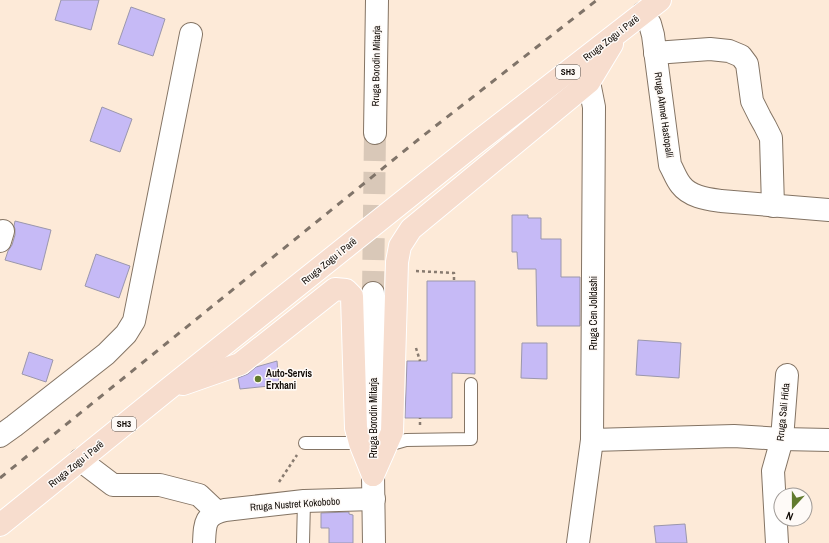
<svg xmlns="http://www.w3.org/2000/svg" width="829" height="543" font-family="'Archivo Narrow',sans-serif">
  <rect width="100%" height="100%" fill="#fdead8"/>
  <g fill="#c6baf6" stroke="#9b97ac">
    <path d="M 61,0 L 99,0 L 91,30 L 55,20 Z"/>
    <path d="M 131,7 L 165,19 L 153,56 L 118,44 Z"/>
    <path d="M 102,107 L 132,119 L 120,152 L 90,141 Z"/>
    <path d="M 512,215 L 528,215 L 528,218 L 541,218 L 541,239 L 561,239 L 561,277 L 580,277 L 580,326 L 537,326 L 536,269 L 518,269 L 517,252 L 512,252 Z"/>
    <path d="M 15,221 L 51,230 L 41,270 L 5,260 L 8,251 L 12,245 L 15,235 L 15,229 L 14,226 Z"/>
    <path d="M 96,254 L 130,266 L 119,298 L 85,286 Z"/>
    <path d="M 427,281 L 475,281 L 475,374 L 452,373 L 452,418 L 405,418 L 407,361 L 427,361 Z"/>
    <path d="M 638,340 L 681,343 L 679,378 L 636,375 Z"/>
    <path d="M 522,343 L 547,343 L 547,379 L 521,378 Z"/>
    <path d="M 29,352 L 53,360 L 46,382 L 22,374 Z"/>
    <path d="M 277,361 L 279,385 L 240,389 L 238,378 L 248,374 L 256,367 Z"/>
    <path d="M 349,512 L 349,514 L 353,515 L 353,543 L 329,543 L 329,528 L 321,528 L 321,513 Z"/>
    <path d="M 685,524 L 687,543 L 656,543 L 654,526 Z"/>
  </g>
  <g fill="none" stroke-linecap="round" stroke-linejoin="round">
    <path stroke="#d9c8b8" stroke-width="22" stroke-dasharray="22 11" stroke-linecap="butt" d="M 373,293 L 375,133"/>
    <g stroke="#847464" stroke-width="14">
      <g id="lane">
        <path d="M 305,443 L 360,443"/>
        <path d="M 385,446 L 406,440 L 471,439 L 471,384"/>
        <path d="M 303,543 L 304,501"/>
      </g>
    </g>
    <g stroke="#847464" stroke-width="24">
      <g id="street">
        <path d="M 643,13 L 650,24 L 653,35 L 670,165 C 674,172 676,179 681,185 C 690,197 708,199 721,201 L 829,210"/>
        <path d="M 655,53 L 710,49 L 729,51 L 741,56 L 747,64 L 752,101 L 760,117 L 765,126 L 771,138 L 773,206"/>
        <path d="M 375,133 L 377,0"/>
        <path d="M 0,241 L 3,231"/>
        <path d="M 373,293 L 373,475 L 374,543"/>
        <path d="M 0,436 L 14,426 L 106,354 L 126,334 L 134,321 L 191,34"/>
        <path d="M 592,440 L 734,436 L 782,439 L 829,440"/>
        <path d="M 80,460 L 113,485 L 160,485 L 199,495 L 217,512"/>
        <path d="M 204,543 C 205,524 204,515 225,510 L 304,501 L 374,499"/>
        <path d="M 578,543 L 592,440 L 594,107 L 589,82"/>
        <path d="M 777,543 L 773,471 L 782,439 L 787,375"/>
      </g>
    </g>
    <g stroke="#fff" stroke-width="24">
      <g id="primary">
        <path d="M 183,384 L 240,364 L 335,289 L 346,290 L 352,296 L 356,428 L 360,443 L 373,475"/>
        <path d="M 373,475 L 392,432 L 397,262 L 400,246 L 411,229 L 589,82 L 612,44"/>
        <path d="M 0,525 L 167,390 L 476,143 L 660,0"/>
      </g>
    </g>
    <g stroke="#887b70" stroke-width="2.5" stroke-dasharray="3 3" stroke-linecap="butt">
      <path d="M 416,271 L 454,273 L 454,281"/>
      <path d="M 416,348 L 420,361"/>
      <path d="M 420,425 L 420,418"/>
      <path d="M 279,482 L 297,455"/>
    </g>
    <use href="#lane" stroke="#fff" stroke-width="12"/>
    <use href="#street" stroke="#fff" stroke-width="22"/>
    <use href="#primary" stroke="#f7ddce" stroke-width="22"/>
    <path stroke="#807469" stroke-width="3" stroke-dasharray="7 7" stroke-linecap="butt" d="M 0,478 L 419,139 L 597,0"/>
  </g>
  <circle fill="#627b2e" stroke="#fefaf7" stroke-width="1.5" cx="258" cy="379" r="4"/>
  <g text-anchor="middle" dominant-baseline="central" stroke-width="3" stroke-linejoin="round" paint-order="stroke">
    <g fill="#fefaf7" stroke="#57524e" stroke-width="1">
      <rect x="556" y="65" width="24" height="14" rx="3"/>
      <rect x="112" y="417" width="24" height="14" rx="3"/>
    </g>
    <g font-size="9" font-weight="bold" fill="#100a05">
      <text x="568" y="72">SH3</text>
      <text x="124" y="424">SH3</text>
    </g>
    <g font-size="10" fill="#100a05" stroke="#fefaf7">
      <text transform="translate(611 38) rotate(-38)">Rruga Zogu i Parë</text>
      <text transform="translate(376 66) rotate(-89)">Rruga Borodin Mitarja</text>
      <text transform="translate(664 115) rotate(82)">Rruga Ahmet Hastopalli</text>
      <text transform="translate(329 261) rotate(-39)">Rruga Zogu i Parë</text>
      <text transform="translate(593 313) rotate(-90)">Rruga Cen Jolldashi</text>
      <text transform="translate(783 412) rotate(-84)">Rruga Sali Hida</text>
      <text transform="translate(373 418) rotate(-90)">Rruga Borodin Mitarja</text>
      <text transform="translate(76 464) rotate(-39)">Rruga Zogu i Parë</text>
      <text transform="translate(295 504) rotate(-4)">Rruga Nustret Kokobobo</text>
    </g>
    <g font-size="10" font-weight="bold" fill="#100a05" stroke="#fefaf7" text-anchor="start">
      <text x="266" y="373">Auto-Servis<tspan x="266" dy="12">Erxhani</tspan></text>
    </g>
  </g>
  <g transform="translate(793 507) rotate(201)"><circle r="19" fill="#fefaf7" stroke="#9f9a96"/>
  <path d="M0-3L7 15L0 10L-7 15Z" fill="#627b2e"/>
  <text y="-6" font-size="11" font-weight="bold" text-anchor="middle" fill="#100a05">N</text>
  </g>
</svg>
